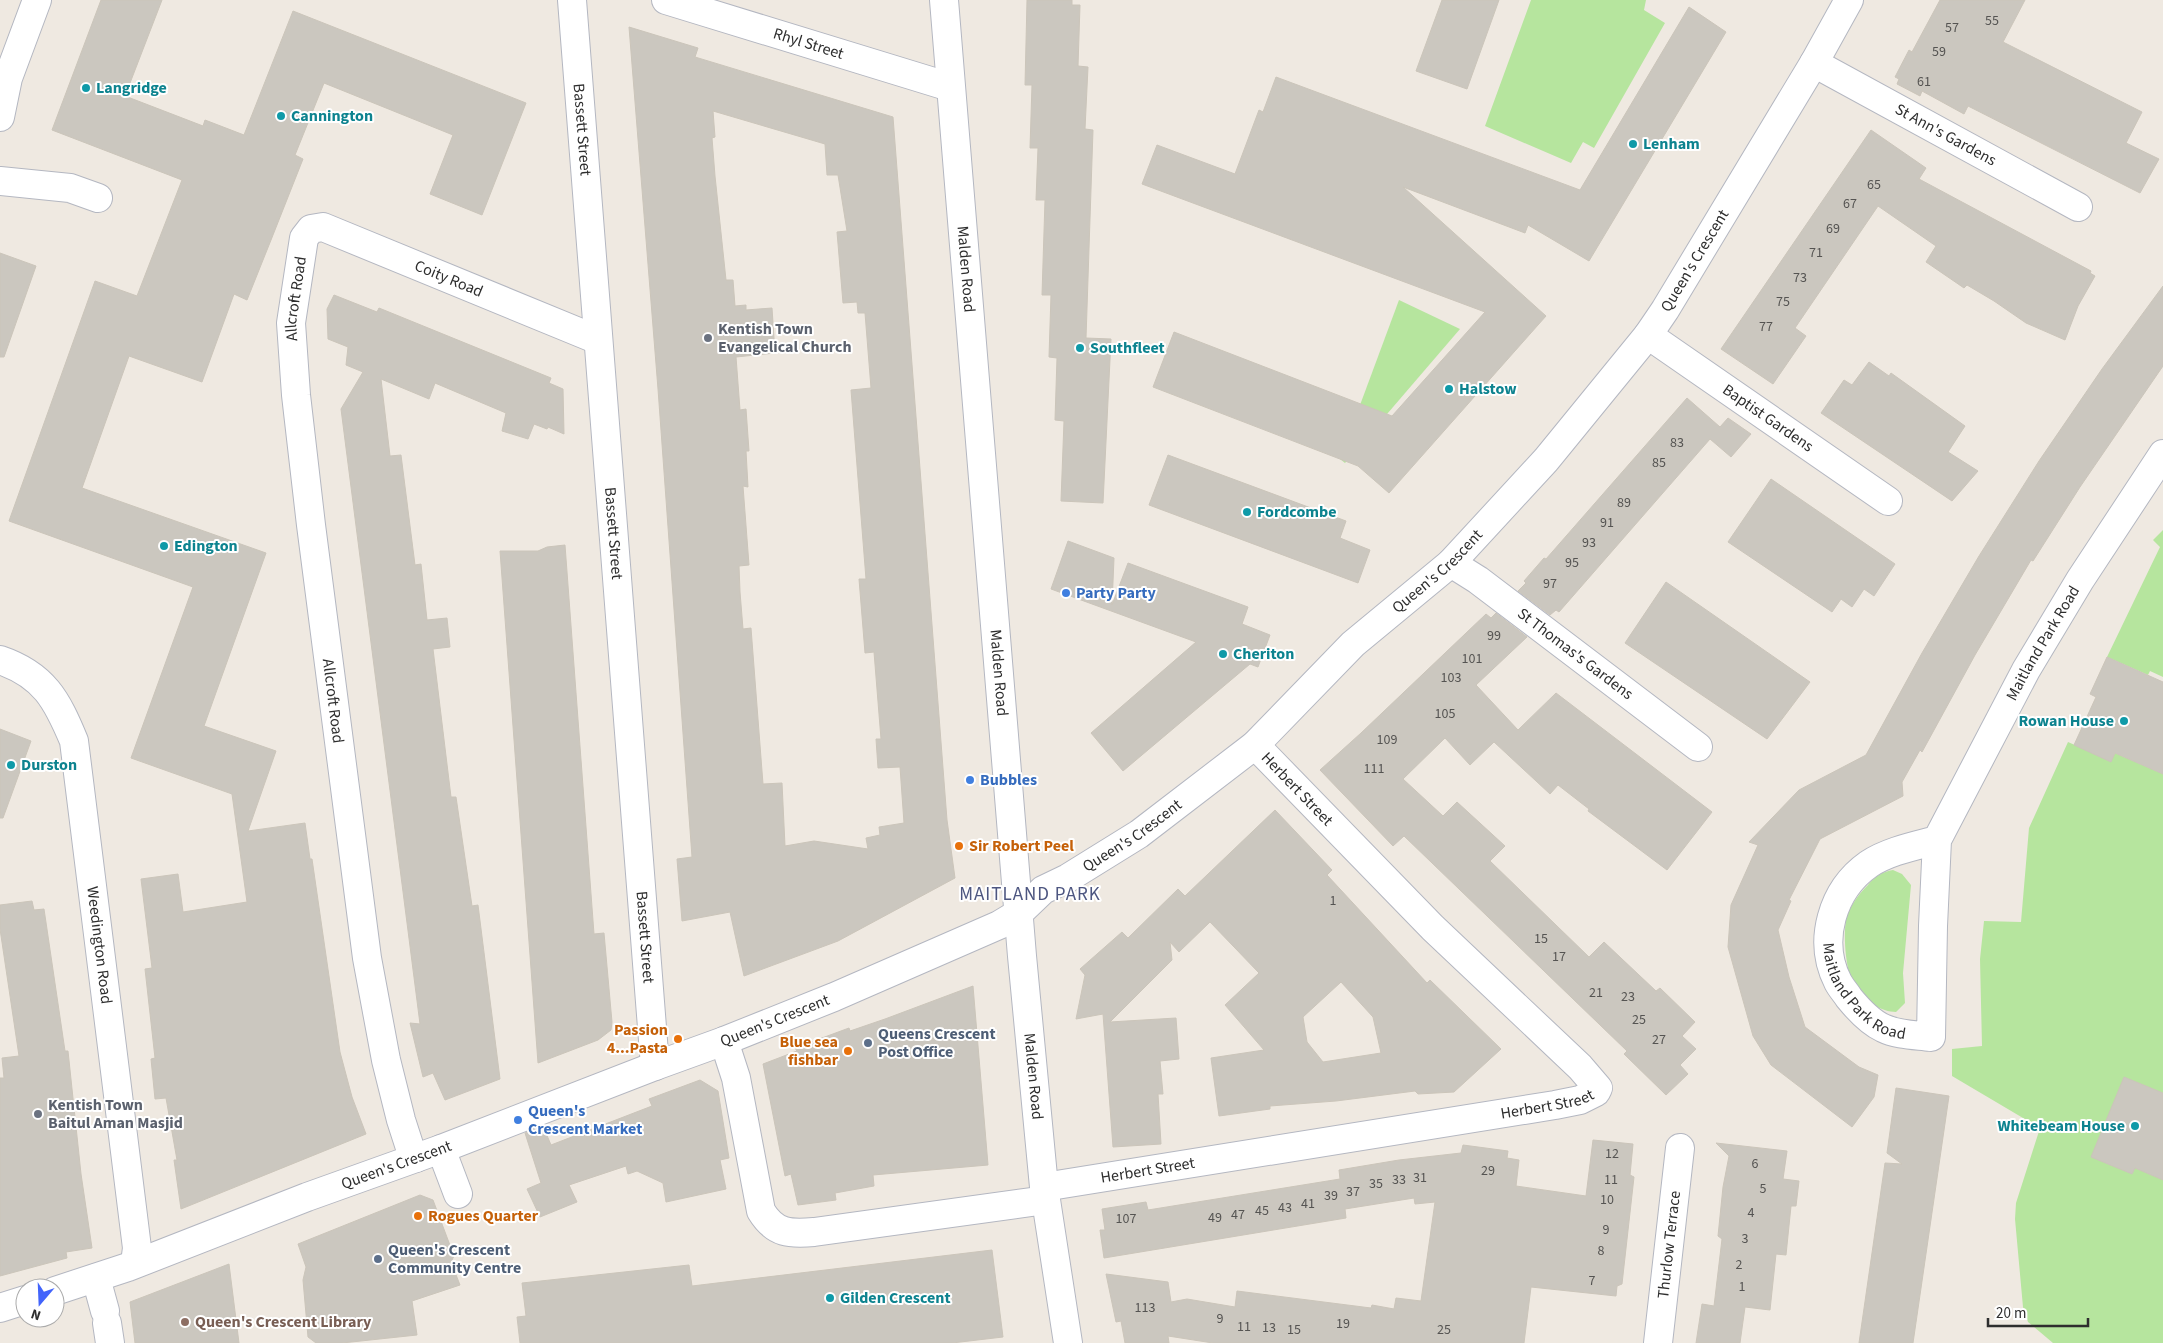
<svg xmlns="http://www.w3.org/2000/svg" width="2163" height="1343" font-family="'Source Sans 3',sans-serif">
  <rect width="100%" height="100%" fill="#efe9e1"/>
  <g fill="#b6e59e">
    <path d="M 1531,0 L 1646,0 L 1644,10 L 1665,23 L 1594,148 L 1583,142 L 1571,163 L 1485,126 Z"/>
    <path d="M 1399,300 L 1460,329 L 1345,463 L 1340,459 Z"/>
    <path d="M 2163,530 L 2163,677 L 2150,671 L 2148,675 L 2107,657 L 2160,547 L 2153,540 Z"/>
    <path d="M 2068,742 L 2111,761 L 2115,753 L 2161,773 L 2163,769 L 2163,1343 L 2053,1343 L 2028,1322 L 2023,1307 L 2015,1219 L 2016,1203 L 2040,1128 L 1952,1076 L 1952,1049 L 1982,1046 L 1980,959 L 1984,921 L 2021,922 L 2029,828 Z"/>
    <path d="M 1893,870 L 1902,874 L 1911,885 L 1903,973 L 1905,1003 L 1896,1012 C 1882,1012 1863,1001 1855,988 C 1846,974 1843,937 1846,920 C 1849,907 1858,895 1868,885 C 1875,876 1882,872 1893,870 Z"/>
  </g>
  <g fill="#cbc7bf" stroke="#cbc5ba" fill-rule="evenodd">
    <path d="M 101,0 L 162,0 L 125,96 L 203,126 L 205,120 L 244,135 L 293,11 L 526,103 L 482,215 L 430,194 L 453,135 L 324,83 L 295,155 L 303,159 L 271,240 L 247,300 L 234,294 L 202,382 L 129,356 L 82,488 L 266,553 L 204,726 L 276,751 L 248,831 L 305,823 L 310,859 L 312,859 L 340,1052 L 352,1097 L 366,1134 L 181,1209 L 174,1160 L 177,1160 L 166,1098 L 155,1099 L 151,1059 L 155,1058 L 145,969 L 152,968 L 141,879 L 178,874 L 183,912 L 247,902 L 232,794 L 131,758 L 193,587 L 9,521 L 95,281 L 137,296 L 182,180 L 52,130 Z"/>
    <path d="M 1027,0 L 1072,0 L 1072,5 L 1080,5 L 1078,66 L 1088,67 L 1085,129 L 1093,130 L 1086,338 L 1111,339 L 1103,503 L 1061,501 L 1064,421 L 1055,420 L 1057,358 L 1049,357 L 1051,295 L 1042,295 L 1045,200 L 1036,200 L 1038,148 L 1030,148 L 1032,85 L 1025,85 Z"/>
    <path d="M 1442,0 L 1499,0 L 1467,89 L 1416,71 Z"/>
    <path d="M 1940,0 L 2025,0 L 2003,42 L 2142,112 L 2126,143 L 2159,159 L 2140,193 L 1968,106 L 1964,114 L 1922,91 L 1920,96 L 1897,84 L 1899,79 L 1895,77 L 1909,50 L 1912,52 Z"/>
    <path d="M 1689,7 L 1726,32 L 1589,261 L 1528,225 L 1525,233 L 1403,187 L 1546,316 L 1389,493 L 1358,466 L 1153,387 L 1174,332 L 1392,416 L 1485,312 L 1142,184 L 1157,145 L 1235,174 L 1259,110 L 1263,112 L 1276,77 L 1580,190 Z"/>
    <path d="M 629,27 L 698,48 L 695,57 L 893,117 L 947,820 L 955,878 L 838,941 L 744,976 L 730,912 L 682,921 L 677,859 L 692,857 L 658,389 ZM 713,111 L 825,144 L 827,175 L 838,175 L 847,231 L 837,232 L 843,303 L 857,302 L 858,313 L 865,313 L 871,388 L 851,390 L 866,579 L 859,579 L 865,653 L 874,652 L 881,739 L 876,739 L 878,768 L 900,767 L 904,823 L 879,827 L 880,835 L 866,838 L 868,849 L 814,841 L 785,846 L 782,783 L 763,784 L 751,628 L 743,629 L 740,592 L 739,566 L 749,565 L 743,486 L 748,487 L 746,451 L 749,451 L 746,409 L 740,410 L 736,357 L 775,353 L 772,308 L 746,310 L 746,305 L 735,306 L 733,280 L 726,280 L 715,176 L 712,138 L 715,137 Z"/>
    <path d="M 1871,130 L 1926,168 L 1919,179 L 2091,271 L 2090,273 L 2095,276 L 2078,306 L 2065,340 L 2026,323 L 1994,301 L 1967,285 L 1964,288 L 1926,262 L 1936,246 L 1878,206 L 1795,328 L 1806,336 L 1773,384 L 1721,349 Z"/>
    <path d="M 0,253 L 36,266 L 4,357 L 0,357 Z"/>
    <path d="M 2163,286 L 2163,366 L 2080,487 L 2033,561 L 2031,560 L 1975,655 L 1922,752 L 1920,750 L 1902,782 L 1903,796 L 1820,839 L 1789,900 L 1791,901 L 1778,930 L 1789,977 L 1805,1027 L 1859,1067 L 1878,1075 L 1874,1097 L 1852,1127 L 1771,1065 L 1753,1036 L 1728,947 L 1731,905 L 1758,845 L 1749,842 L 1799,790 L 1866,755 L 1922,653 L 1979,556 L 2039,461 L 2102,369 Z"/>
    <path d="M 334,295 L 377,312 L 379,308 L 551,378 L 549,383 L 563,389 L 564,434 L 548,427 L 547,429 L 534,424 L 528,439 L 502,431 L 506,413 L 435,383 L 429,399 L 381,379 L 390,456 L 401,455 L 415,565 L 421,564 L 427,620 L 447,618 L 450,647 L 433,649 L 451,797 L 456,797 L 472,906 L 478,905 L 500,1079 L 445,1100 L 433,1073 L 423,1077 L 410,1023 L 420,1024 L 341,409 L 363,372 L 346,365 L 348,347 L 328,339 L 327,309 Z"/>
    <path d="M 1869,362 L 1889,376 L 1891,373 L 1965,426 L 1948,452 L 1978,471 L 1952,501 L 1821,413 L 1844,380 L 1852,385 Z"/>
    <path d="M 1687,398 L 1720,427 L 1728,418 L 1751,434 L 1731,457 L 1710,439 L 1559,612 L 1556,610 L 1550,615 L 1518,591 L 1526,583 L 1524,581 L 1544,558 L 1546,559 Z"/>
    <path d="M 1168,455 L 1346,521 L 1340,538 L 1370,550 L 1358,583 L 1149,505 Z"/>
    <path d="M 1771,479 L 1895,564 L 1874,596 L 1864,589 L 1852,607 L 1841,599 L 1832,612 L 1728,542 Z"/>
    <path d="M 1068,541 L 1114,558 L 1112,605 L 1128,563 L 1248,607 L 1242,624 L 1270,635 L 1258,667 L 1250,664 L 1123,771 L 1091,733 L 1196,642 L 1051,589 Z"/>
    <path d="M 565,545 L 594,934 L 604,933 L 612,1022 L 611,1030 L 598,1040 L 538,1063 L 500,551 L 538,551 L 547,547 Z"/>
    <path d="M 1666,582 L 1810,682 L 1767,739 L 1625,643 Z"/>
    <path d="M 1496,613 L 1527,637 L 1476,685 L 1518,730 L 1556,693 L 1712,812 L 1667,870 L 1588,811 L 1589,809 L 1558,785 L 1550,794 L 1494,742 L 1470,765 L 1445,738 L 1403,779 L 1443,816 L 1457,802 L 1505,846 L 1490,861 L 1589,957 L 1604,942 L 1656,991 L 1660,988 L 1695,1022 L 1682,1036 L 1696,1049 L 1680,1065 L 1688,1074 L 1666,1095 L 1624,1054 L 1627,1051 L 1404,836 L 1393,846 L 1320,770 L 1361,733 L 1486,614 L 1491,618 Z"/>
    <path d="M 2107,657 L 2163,682 L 2163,774 L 2115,753 L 2111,762 L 2074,745 L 2096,697 L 2090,694 Z"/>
    <path d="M 0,729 L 31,741 L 3,818 L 0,818 Z"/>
    <path d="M 1275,810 L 1332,870 L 1327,875 L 1427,983 L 1430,980 L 1501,1049 L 1454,1092 L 1418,1094 L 1415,1091 L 1336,1101 L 1270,1106 L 1270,1109 L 1219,1116 L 1211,1058 L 1264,1050 L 1225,1005 L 1259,973 L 1210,922 L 1179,952 L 1170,942 L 1172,960 L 1110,1022 L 1176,1018 L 1179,1059 L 1160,1061 L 1163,1094 L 1158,1094 L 1161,1144 L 1113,1147 L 1103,1014 L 1076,1019 L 1085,975 L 1080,969 L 1122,932 L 1128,938 L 1178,889 L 1185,896 ZM 1341,982 L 1373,1017 L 1381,1053 L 1323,1062 L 1307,1042 L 1303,1017 Z"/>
    <path d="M 32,901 L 34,910 L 44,909 L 65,1051 L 68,1051 L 81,1174 L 92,1248 L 66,1252 L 67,1258 L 0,1276 L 0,1078 L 4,1078 L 2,1058 L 19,1056 L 0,929 L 0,905 Z"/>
    <path d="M 973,986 L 988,1165 L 873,1175 L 874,1186 L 835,1193 L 836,1200 L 798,1205 L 791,1174 L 785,1176 L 763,1064 L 797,1051 L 795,1048 L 849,1028 L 850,1031 L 885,1019 Z"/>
    <path d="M 2124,1077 L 2163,1093 L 2163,1180 L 2135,1168 L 2132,1174 L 2091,1157 Z"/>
    <path d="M 700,1080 L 718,1091 L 729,1158 L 720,1160 L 726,1189 L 666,1202 L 663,1183 L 637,1171 L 628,1174 L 626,1166 L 569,1185 L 577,1202 L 540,1217 L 527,1189 L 541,1183 L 525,1133 L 543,1126 L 551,1145 L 652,1106 L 649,1099 Z"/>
    <path d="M 1896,1088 L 1949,1096 L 1913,1343 L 1859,1343 L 1885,1163 L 1902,1164 L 1887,1153 Z"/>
    <path d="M 1593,1140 L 1633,1144 L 1630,1175 L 1634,1177 L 1622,1284 L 1617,1286 L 1616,1296 L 1531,1287 L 1524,1343 L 1213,1343 L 1168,1336 L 1169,1343 L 1125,1343 L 1121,1321 L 1116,1322 L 1106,1274 L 1168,1282 L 1171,1302 L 1187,1299 L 1235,1307 L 1237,1291 L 1371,1308 L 1372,1305 L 1394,1309 L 1396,1298 L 1421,1301 L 1435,1202 L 1415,1204 L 1414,1198 L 1345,1209 L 1346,1218 L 1104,1258 L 1100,1230 L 1105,1230 L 1102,1209 L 1146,1202 L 1148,1210 L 1340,1179 L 1339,1170 L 1399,1160 L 1461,1153 L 1463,1145 L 1508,1151 L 1507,1158 L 1519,1160 L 1516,1186 L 1586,1196 Z"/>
    <path d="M 1716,1143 L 1787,1151 L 1783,1179 L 1799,1181 L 1796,1206 L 1791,1206 L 1786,1255 L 1776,1254 L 1770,1310 L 1745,1307 L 1740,1343 L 1696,1343 L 1702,1304 L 1714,1306 L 1722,1239 L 1718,1236 L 1723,1187 L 1729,1156 Z"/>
    <path d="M 420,1195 L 433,1200 L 454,1256 L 451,1262 L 460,1285 L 412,1301 L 417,1335 L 342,1343 L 316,1343 L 308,1337 L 303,1280 L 306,1267 L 298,1244 Z"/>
    <path d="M 992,1250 L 1003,1337 L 952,1343 L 520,1343 L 517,1317 L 526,1316 L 522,1283 L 689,1265 L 692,1286 Z"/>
    <path d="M 229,1264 L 239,1343 L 135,1343 L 130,1302 Z"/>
  </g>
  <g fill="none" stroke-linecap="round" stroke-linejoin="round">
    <g stroke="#b4b7c1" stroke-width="30">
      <g id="street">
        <path id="s1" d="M 572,0 L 655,1066"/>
        <path id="s2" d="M 666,0 L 950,87"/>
        <path id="s3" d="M 1814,63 L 2078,207"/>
        <path d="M 0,117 L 8,78 L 37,0"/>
        <path d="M 0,181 L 70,188 L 98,198"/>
        <path id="s4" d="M 1648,335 L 1888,501"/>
        <path id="s5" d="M 1451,563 L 1478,580 L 1698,747"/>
        <path id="s6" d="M 0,660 C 44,675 57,700 74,741 L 137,1248 L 135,1263"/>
        <path id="s7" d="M 1937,840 C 1915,846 1889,851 1869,864 C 1832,890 1817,941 1838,982 C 1841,988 1846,993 1849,998 C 1858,1009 1870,1022 1883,1028 C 1897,1035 1916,1035 1931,1037 L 1933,926 L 1937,840 L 2026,670 L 2080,580 L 2163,454"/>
        <path d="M 724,1041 L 736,1078 L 761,1211 C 775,1234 790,1234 814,1232 L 1046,1200"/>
        <path d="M 441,1149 L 458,1194"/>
        <path id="s8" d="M 416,1158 L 411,1151 L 401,1120 L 386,1060 L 367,958 L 311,525 L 296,395 L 291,323 L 304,238 L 311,229 L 323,227 L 598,340"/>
        <path id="s9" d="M 1044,1187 L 1555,1105 L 1580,1100 L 1596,1092 L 1598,1088 L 1580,1067 L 1433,928 L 1255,745"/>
        <path d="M 96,1278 L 105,1311"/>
        <path id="s10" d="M 55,1291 L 128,1267 L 307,1197 L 441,1149 L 655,1066 L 724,1041 L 834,997 L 999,925 L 1019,913 L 1043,890 L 1068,878 L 1139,834 L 1255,745 L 1353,644 L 1451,563 L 1546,460 L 1648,335 L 1665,310 L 1814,63 L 1849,0"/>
        <path d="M 0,1308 L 25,1300"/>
        <path d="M 107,1323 L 110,1343"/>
        <path id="s11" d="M 1658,1343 L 1680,1148"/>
      </g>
    </g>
    <g stroke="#b4b7c1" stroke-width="30">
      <g id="secondary">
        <path id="s12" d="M 944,0 L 1022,956 L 1044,1187 L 1068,1343"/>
      </g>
    </g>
    <use href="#street" stroke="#fff" stroke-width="28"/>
    <use href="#secondary" stroke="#fff" stroke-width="28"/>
  </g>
  <g fill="#0f9aa8" stroke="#fff" stroke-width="2">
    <circle cx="86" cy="88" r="5"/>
    <circle cx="281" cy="116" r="5"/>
    <circle cx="1633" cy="144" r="5"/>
    <circle cx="1080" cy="348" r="5"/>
    <circle cx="1449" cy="389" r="5"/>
    <circle cx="1247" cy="512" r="5"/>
    <circle cx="164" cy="546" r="5"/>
    <circle cx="1223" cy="654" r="5"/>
    <circle cx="2124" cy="721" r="5"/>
    <circle cx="11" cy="765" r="5"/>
    <circle cx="2135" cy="1126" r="5"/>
    <circle cx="830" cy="1298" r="5"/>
  </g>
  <g fill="#6b7280" stroke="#fff" stroke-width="2">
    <circle cx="708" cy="338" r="5"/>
    <circle cx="38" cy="1114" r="5"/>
  </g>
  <g fill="#3f7fe0" stroke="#fff" stroke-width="2">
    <circle cx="1066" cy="593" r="5"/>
    <circle cx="970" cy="780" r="5"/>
    <circle cx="518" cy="1120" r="5"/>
  </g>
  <g fill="#e8710a" stroke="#fff" stroke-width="2">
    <circle cx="959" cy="846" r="5"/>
    <circle cx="678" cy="1039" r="5"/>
    <circle cx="848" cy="1051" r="5"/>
    <circle cx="418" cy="1216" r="5"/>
  </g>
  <g fill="#5c6f8a" stroke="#fff" stroke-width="2">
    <circle cx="868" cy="1043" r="5"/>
    <circle cx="378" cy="1259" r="5"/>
  </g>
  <circle fill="#8d6e63" stroke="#fff" stroke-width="2" cx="185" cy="1322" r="5"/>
  <g text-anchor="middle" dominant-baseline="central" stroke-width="4" stroke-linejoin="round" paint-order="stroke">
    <g font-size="14" fill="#555452">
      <text x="1992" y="21">55</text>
      <text x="1952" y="28">57</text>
      <text x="1939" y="52">59</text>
      <text x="1924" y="82">61</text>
      <text x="1874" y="185">65</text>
      <text x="1850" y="204">67</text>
      <text x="1833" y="229">69</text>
      <text x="1816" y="253">71</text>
      <text x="1800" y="278">73</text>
      <text x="1783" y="302">75</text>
      <text x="1766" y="327">77</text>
      <text x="1677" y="443">83</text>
      <text x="1659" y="463">85</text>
      <text x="1624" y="503">89</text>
      <text x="1607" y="523">91</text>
      <text x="1589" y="543">93</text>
      <text x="1572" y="563">95</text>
      <text x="1550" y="584">97</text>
      <text x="1494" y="636">99</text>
      <text x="1472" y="659">101</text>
      <text x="1451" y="678">103</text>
      <text x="1445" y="714">105</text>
      <text x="1387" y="740">109</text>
      <text x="1374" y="769">111</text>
      <text x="1333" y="901">1</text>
      <text x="1541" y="939">15</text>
      <text x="1559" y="957">17</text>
      <text x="1596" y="993">21</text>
      <text x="1628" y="997">23</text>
      <text x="1639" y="1020">25</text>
      <text x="1659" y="1040">27</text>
      <text x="1612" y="1154">12</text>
      <text x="1755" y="1164">6</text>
      <text x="1488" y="1171">29</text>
      <text x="1420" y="1178">31</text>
      <text x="1399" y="1180">33</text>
      <text x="1611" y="1180">11</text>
      <text x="1376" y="1184">35</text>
      <text x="1763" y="1189">5</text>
      <text x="1353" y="1192">37</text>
      <text x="1331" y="1196">39</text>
      <text x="1607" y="1200">10</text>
      <text x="1308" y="1204">41</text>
      <text x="1285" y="1208">43</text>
      <text x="1262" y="1211">45</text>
      <text x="1751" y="1213">4</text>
      <text x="1238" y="1215">47</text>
      <text x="1215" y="1218">49</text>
      <text x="1126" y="1219">107</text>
      <text x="1606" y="1230">9</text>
      <text x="1745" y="1239">3</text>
      <text x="1601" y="1251">8</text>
      <text x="1739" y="1265">2</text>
      <text x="1592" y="1281">7</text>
      <text x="1742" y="1287">1</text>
      <text x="1145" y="1308">113</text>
      <text x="1220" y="1319">9</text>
      <text x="1343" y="1324">19</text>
      <text x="1244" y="1327">11</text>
      <text x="1269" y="1328">13</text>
      <text x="1294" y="1330">15</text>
      <text x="1444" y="1330">25</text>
    </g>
    <g font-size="16" fill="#2e2e2e" stroke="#fff">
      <text stroke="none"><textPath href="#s2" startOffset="149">Rhyl Street</textPath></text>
      <text stroke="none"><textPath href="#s1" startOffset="130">Bassett Street</textPath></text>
      <text stroke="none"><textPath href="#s3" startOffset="150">St Ann's Gardens</textPath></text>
      <text stroke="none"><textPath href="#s10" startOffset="1984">Queen's Crescent</textPath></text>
      <text stroke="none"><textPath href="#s12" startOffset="270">Malden Road</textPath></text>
      <text stroke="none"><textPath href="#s8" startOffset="1092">Coity Road</textPath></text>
      <text stroke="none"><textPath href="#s8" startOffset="871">Allcroft Road</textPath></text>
      <text stroke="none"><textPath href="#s4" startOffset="146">Baptist Gardens</textPath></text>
      <text stroke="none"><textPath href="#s1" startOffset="535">Bassett Street</textPath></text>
      <text stroke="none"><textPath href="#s10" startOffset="1579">Queen's Crescent</textPath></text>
      <text stroke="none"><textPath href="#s7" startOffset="740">Maitland Park Road</textPath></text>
      <text stroke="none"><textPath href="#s5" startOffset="154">St Thomas's Gardens</textPath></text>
      <text stroke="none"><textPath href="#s12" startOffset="675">Malden Road</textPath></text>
      <text transform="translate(333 701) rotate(83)">Allcroft Road</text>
      <text transform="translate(1297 789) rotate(46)">Herbert Street</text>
      <text stroke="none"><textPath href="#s10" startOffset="1174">Queen's Crescent</textPath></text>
      <text stroke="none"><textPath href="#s1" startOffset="940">Bassett Street</textPath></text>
      <text stroke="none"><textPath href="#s6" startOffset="320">Weedington Road</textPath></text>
      <text stroke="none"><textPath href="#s7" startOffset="229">Maitland Park Road</textPath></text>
      <text stroke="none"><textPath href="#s10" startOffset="769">Queen's Crescent</textPath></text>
      <text stroke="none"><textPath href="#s12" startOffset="1080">Malden Road</textPath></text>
      <text stroke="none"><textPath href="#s9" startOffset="510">Herbert Street</textPath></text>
      <text stroke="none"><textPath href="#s10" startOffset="364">Queen's Crescent</textPath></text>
      <text stroke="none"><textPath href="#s9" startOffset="105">Herbert Street</textPath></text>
      <text stroke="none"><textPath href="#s11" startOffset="99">Thurlow Terrace</textPath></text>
    </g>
    <g font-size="16" font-weight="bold" fill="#0d838f" stroke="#fff" text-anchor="start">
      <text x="96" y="88">Langridge</text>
      <text x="291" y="116">Cannington</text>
      <text x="1643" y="144">Lenham</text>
      <text x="1090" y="348">Southfleet</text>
      <text x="1459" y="389">Halstow</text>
      <text x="1257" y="512">Fordcombe</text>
      <text x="174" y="546">Edington</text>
      <text x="1233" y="654">Cheriton</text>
      <text x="2114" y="721" text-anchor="end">Rowan House</text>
      <text x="21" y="765">Durston</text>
      <text x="2125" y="1126" text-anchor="end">Whitebeam House</text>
      <text x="840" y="1298">Gilden Crescent</text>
    </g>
    <g font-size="16" font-weight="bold" fill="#5b616d" stroke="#fff" text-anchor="start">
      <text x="718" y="329">Kentish Town<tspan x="718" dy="18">Evangelical Church</tspan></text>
      <text x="48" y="1105">Kentish Town<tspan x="48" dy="18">Baitul Aman Masjid</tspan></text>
    </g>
    <g font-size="16" font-weight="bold" fill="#366cbe" stroke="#fff" text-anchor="start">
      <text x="1076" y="593">Party Party</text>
      <text x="980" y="780">Bubbles</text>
      <text x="528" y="1111">Queen's<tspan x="528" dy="18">Crescent Market</tspan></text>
    </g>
    <g font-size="16" font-weight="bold" fill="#c56008" stroke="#fff" text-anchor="start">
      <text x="969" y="846">Sir Robert Peel</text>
      <text x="668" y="1030" text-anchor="end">Passion<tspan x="668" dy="18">4...Pasta</tspan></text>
      <text x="838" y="1042" text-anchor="end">Blue sea<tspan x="838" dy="18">fishbar</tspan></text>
      <text x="428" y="1216">Rogues Quarter</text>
    </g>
    <g font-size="16" font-weight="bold" fill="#4e5e75" stroke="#fff" text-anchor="start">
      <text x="878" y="1034">Queens Crescent<tspan x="878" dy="18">Post Office</tspan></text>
      <text x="388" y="1250">Queen's Crescent<tspan x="388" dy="18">Community Centre</tspan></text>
    </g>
    <g font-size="16" font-weight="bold" fill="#785e54" stroke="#fff" text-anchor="start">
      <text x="195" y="1322">Queen's Crescent Library</text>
    </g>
    <g font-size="19" letter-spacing="1" fill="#4d5680" stroke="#fff">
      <text x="1030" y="894">MAITLAND PARK</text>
    </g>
  </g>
  <g transform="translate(40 1303) rotate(199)"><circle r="24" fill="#ffffff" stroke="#ababab"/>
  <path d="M0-4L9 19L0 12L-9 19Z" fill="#4264fb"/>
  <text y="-8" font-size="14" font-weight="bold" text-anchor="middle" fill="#2e2e2e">N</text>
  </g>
  <path d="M1988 1318v8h100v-8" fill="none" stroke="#2e2e2e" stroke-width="2.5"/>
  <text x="1996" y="1318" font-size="15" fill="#2e2e2e" stroke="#ffffff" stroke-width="4" paint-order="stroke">20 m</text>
</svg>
